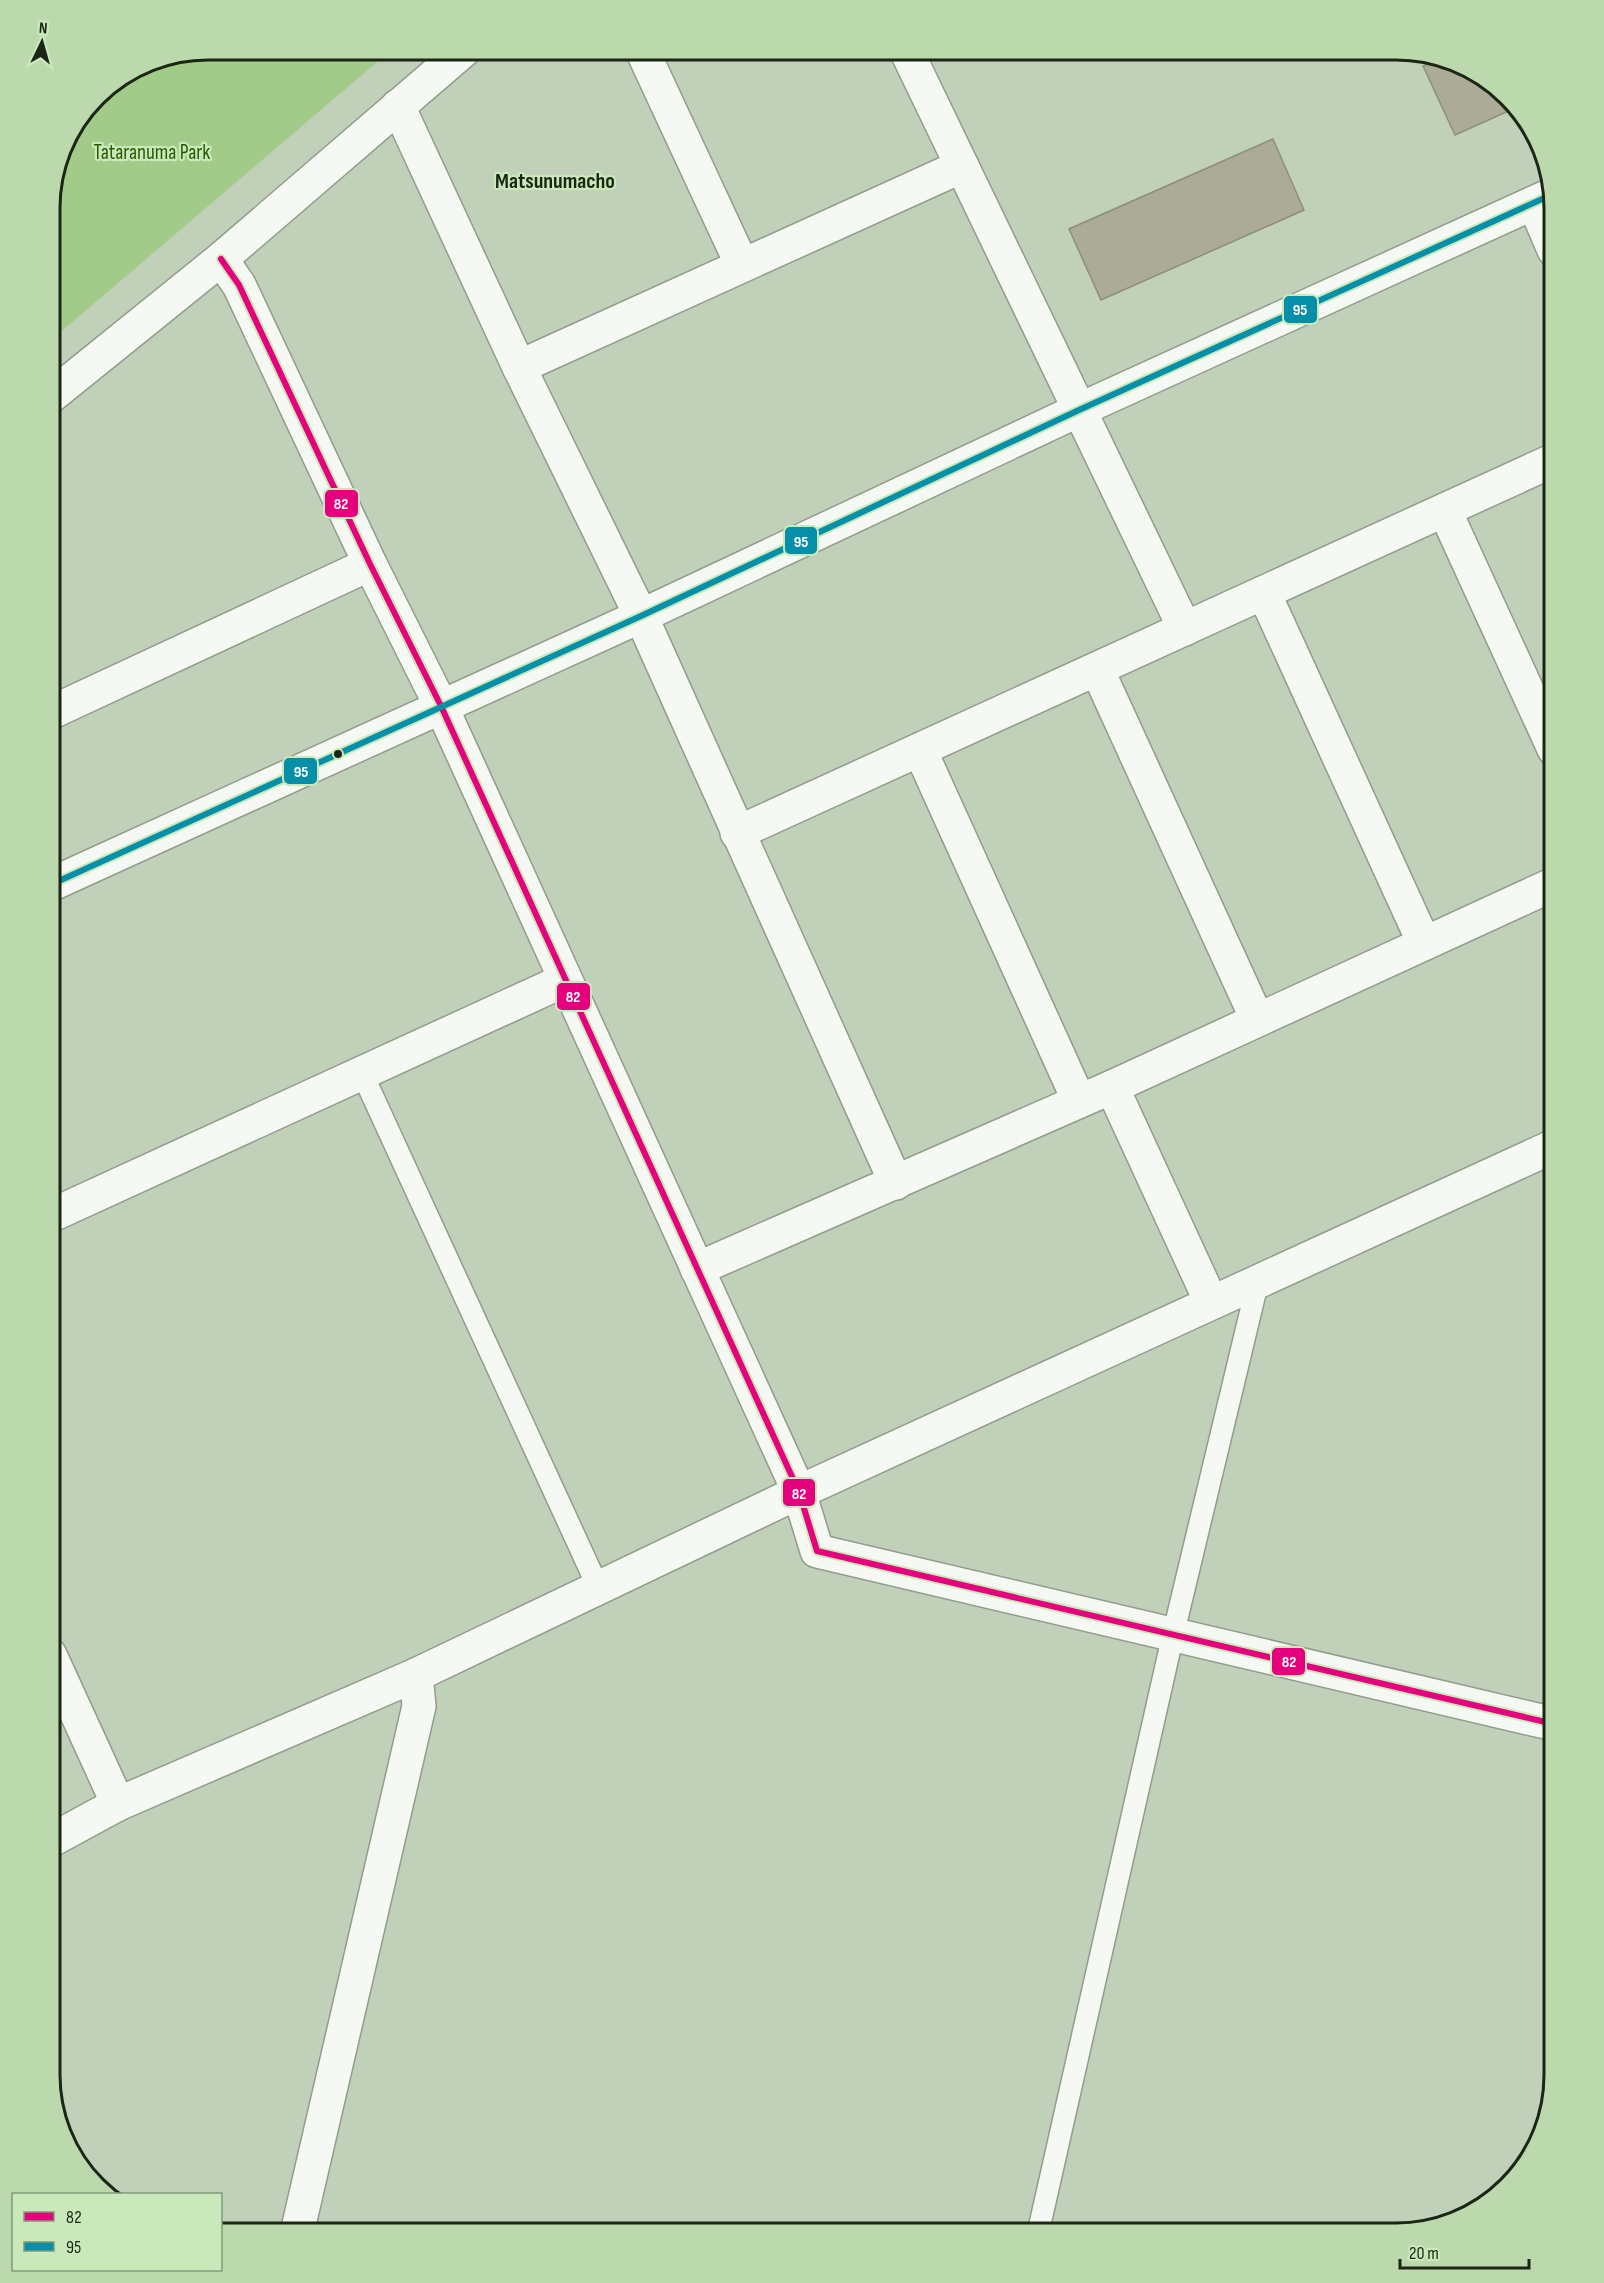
<svg xmlns="http://www.w3.org/2000/svg" width="1604" height="2283" font-family="'Sofia Sans Condensed',sans-serif">
  <rect width="100%" height="100%" fill="#c1d0b8"/>
  <path fill="#a2ca88" d="M 208,50 L 391,50 L 50,341 L 50,198 L 62,147 L 96,96 L 148,61 Z"/>
  <g fill="#abab98" stroke="#8d8e7b" stroke-width="1.5">
    <path d="M 1304,50 L 1331,50 L 1328,58 Z"/>
    <path d="M 1438,60 L 1475,71 L 1513,109 L 1455,135 L 1423,66 Z"/>
    <path d="M 1273,139 L 1304,210 L 1101,300 L 1069,229 Z"/>
  </g>
  <g fill="none" stroke-linecap="round" stroke-linejoin="round">
    <g stroke="#919d8a" stroke-width="24">
      <g id="lane">
        <path d="M 362,1073 L 598,1587"/>
        <path d="M 1038,2233 L 1173,1635 L 1258,1281"/>
      </g>
    </g>
    <g stroke="#919d8a" stroke-width="36">
      <g id="street">
        <path d="M 642,50 L 742,265"/>
        <path d="M 906,50 L 1185,629"/>
        <path d="M 398,106 L 519,367 L 641,616 L 896,1183"/>
        <path d="M 1534,203 L 1554,250"/>
        <path d="M 221,259 L 239,285 L 370,564 L 441,706 L 799,1492 L 817,1551 L 1554,1724"/>
        <path d="M 519,367 L 962,166"/>
        <path d="M 1445,511 L 1554,749"/>
        <path d="M 1264,593 L 1424,943"/>
        <path d="M 1097,669 L 1257,1019"/>
        <path d="M 50,713 L 370,564"/>
        <path d="M 920,750 L 1079,1101"/>
        <path d="M 737,833 L 1554,460"/>
        <path d="M 1112,1087 L 1211,1302"/>
        <path d="M 50,1216 L 565,980"/>
        <path d="M 697,1269 L 1112,1087 L 1554,884"/>
        <path d="M 50,1655 L 118,1804"/>
        <path d="M 50,1841 L 118,1804 L 416,1675 L 799,1492 L 1554,1146"/>
        <path d="M 297,2233 L 419,1706 L 416,1675"/>
      </g>
    </g>
    <g stroke="#919d8a" stroke-width="36">
      <g id="secondary">
        <path d="M 50,397 L 221,259 L 464,50"/>
        <path d="M 50,885 L 641,616 L 1079,410 L 1551,195"/>
      </g>
    </g>
    <use href="#lane" stroke="#f6f8f4" stroke-width="21"/>
    <use href="#street" stroke="#f6f8f4" stroke-width="33"/>
    <use href="#secondary" stroke="#f6f8f4" stroke-width="33"/>
    <g stroke="#cae9ba" stroke-width="10">
      <path id="bus-1" d="M 221,259 L 239,285 L 370,564 L 441,706 L 799,1492 L 817,1551 L 1554,1724"/>
    </g>
    <g stroke="#cae9ba" stroke-width="10">
      <path id="bus-2" d="M 50,885 L 641,616 L 1079,410 L 1551,195"/>
    </g>
    <use href="#bus-1" stroke="#e5007d" stroke-width="6"/>
    <use href="#bus-2" stroke="#058fa9" stroke-width="6"/>
  </g>
  <circle fill="#1b2615" stroke="#cae9ba" stroke-width="2" cx="338" cy="754" r="5"/>
  <g text-anchor="middle" dominant-baseline="central" stroke-width="4.5" stroke-linejoin="round" paint-order="stroke">
    <g font-size="21" fill="#2d5903" stroke="#cae9ba">
      <text x="152" y="152">Tataranuma Park</text>
    </g>
    <g font-size="22" font-weight="bold" fill="#1b2615" stroke="#cae9ba">
      <text x="555" y="181">Matsunumacho</text>
    </g>
  </g>
  <path d="M0 0H1604V2283H0ZM208 60H1396A148 148 0 0 1 1544 208V2075A148 148 0 0 1 1396 2223H208A148 148 0 0 1 60 2075V208A148 148 0 0 1 208 60Z" fill="#bcd9ad" fill-rule="evenodd"/>
  <path fill="none" stroke="#1b2615" stroke-width="3" d="M208 60H1396A148 148 0 0 1 1544 208V2075A148 148 0 0 1 1396 2223H208A148 148 0 0 1 60 2075V208A148 148 0 0 1 208 60Z"/>
  <g stroke="#cae9ba" stroke-width="2">
    <rect x="1283" y="295" width="35" height="29" rx="6" fill="#058fa9"/>
    <rect x="324" y="489" width="35" height="29" rx="6" fill="#e5007d"/>
    <rect x="784" y="526" width="34" height="29" rx="6" fill="#058fa9"/>
    <rect x="283" y="757" width="35" height="28" rx="6" fill="#058fa9"/>
    <rect x="556" y="982" width="35" height="29" rx="6" fill="#e5007d"/>
    <rect x="782" y="1478" width="34" height="29" rx="6" fill="#e5007d"/>
    <rect x="1271" y="1647" width="35" height="29" rx="6" fill="#e5007d"/>
  </g>
  <g font-size="16" text-anchor="middle" font-weight="bold" fill="#fff">
    <text x="1300" y="315">95</text>
    <text x="341" y="509">82</text>
    <text x="801" y="547">95</text>
    <text x="301" y="777">95</text>
    <text x="573" y="1002">82</text>
    <text x="799" y="1499">82</text>
    <text x="1289" y="1667">82</text>
  </g>
  <rect x="12" y="2193" width="210" height="78" fill="#cae9ba" stroke="#849b78" stroke-width="1.5"/>
  <rect x="24" y="2212" width="30" height="9" fill="#e5007d" stroke="#849b78" stroke-width="1.5"/>
  <text x="66" y="2223" font-size="18" fill="#1b2615">82</text>
  <rect x="24" y="2242" width="30" height="9" fill="#058fa9" stroke="#849b78" stroke-width="1.5"/>
  <text x="66" y="2253" font-size="18" fill="#1b2615">95</text>
  <g transform="translate(42 42) rotate(5)" stroke="#cae9ba" stroke-width="4.5" paint-order="stroke">
  <path d="M0-4.5L10 22L0 15L-10 22Z" fill="#1b2615"/>
  <text y="-9" font-size="16" font-weight="bold" text-anchor="middle" fill="#1b2615">N</text>
  </g>
  <path d="M1400 2259v9h129v-9" fill="none" stroke="#1b2615" stroke-width="3"/>
  <text x="1409" y="2259" font-size="18" fill="#1b2615" stroke="#cae9ba" stroke-width="4.5" paint-order="stroke">20 m</text>
</svg>
